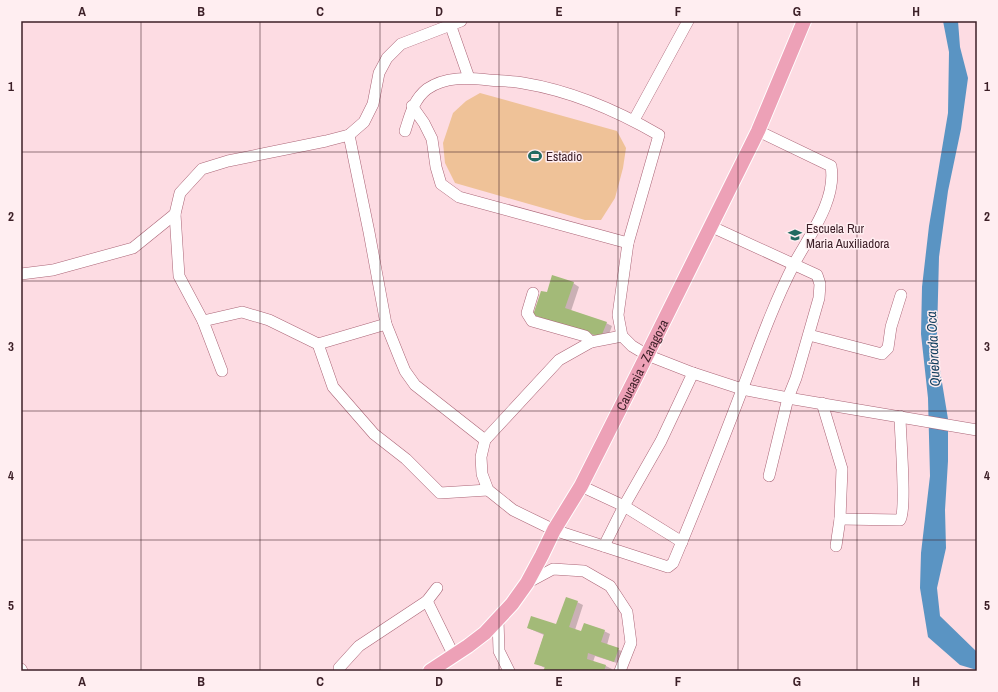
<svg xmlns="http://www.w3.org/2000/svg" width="998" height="692" font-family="'Archivo Narrow',sans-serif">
  <rect width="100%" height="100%" fill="#fddce3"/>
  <path fill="#efc298" d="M 480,93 L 617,131 L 626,148 L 623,168 L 615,198 L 601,220 L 585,220 L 455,183 L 445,163 L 443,143 L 453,113 L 466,101 Z"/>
  <path fill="#5a94c3" d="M 943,21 L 958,21 L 960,47 L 968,78 L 961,129 L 948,191 L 939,257 L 937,334 L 939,364 L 948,419 L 948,461 L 945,510 L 946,548 L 937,588 L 940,616 L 977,652 L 977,670 L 960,665 L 928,637 L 920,588 L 921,553 L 930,476 L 928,398 L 921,334 L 922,287 L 929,226 L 948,113 L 949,52 Z"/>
  <g fill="#0003">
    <path d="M 573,283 L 579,287 L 571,311 L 606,323 L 612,326 L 607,340 L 541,318 L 535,314 L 547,294 Z"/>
    <path d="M 577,602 L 583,605 L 575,630 L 582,632 L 604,631 L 610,634 L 607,645 L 624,652 L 620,664 L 595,656 L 593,662 L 606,666 L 612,669 L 611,671 L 544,671 L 545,668 L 535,663 L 544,635 L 528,628 L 557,625 Z"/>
  </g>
  <g fill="#a3ba78">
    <path d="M 552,275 L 574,282 L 565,308 L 607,322 L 601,337 L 533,315 L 541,291 L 547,292 Z"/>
    <path d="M 566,597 L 578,601 L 569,627 L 581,631 L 584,623 L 605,630 L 601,642 L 619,648 L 614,662 L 588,653 L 587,659 L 606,665 L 604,671 L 543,671 L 545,667 L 534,664 L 544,634 L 527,628 L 531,616 L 556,624 Z"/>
  </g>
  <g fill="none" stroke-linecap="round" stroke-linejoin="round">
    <g stroke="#ab6577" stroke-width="12">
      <g id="minor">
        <path d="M 449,21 L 469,78"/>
        <path d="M 412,106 L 424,123 L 432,139 L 436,167 L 441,184 L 459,197 L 628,243"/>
        <path d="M 634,120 L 688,21"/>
        <path d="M 405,131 C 410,116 413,100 427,89 C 446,76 468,78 489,80 C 500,81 512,81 523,83 C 572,91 616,110 659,135 L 628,243 L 618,315 L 622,336 L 632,346 L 647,355 L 693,373 L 742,389 L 788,398 L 977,430"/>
        <path d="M 349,135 L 369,232 L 386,324 L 400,359 L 405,371 L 415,385 L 485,440"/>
        <path d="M 175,214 L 179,276 L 203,321 L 222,371"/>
        <path d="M 710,226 L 817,275 L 820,284 L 819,298 L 796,378 L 788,398 L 769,476"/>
        <path d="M 21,274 L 53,270 L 133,248 L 175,214 L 180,193 L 202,169 L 228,161 L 326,141 L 349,135 L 364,122 L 373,104 L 379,73 L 387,58 L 401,44 L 461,21"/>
        <path d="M 533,293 L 527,313 L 532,321 L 585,336 L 591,342"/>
        <path d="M 203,321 L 242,312 L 269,320 L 318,344 L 333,387 L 374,434 L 406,459 L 440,493 L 488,490"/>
        <path d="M 809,335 L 882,354 L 888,348 L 891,327 L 901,295"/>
        <path d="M 622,336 L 591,342 L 559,360 L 485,440 L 481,457 L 482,474 L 488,490 L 513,510 L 554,530 L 668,567 L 673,563 C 697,506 720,448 742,390 C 758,348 773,305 794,264 C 809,236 837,200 831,166 L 758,131"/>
        <path d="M 318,344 L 386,324"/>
        <path d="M 822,403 L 842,469 L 840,519 L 836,546"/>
        <path d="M 581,486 L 624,506 L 682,542"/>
        <path d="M 840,519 L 900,520 C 907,511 900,433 900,416"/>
        <path d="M 604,546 L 624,506 L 661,441 L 693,373"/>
        <path d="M 527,583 L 553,569 L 584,571 L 610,586 L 627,612 L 631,643 L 620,671"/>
        <path d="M 427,601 L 454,656"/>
        <path d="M 498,620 L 499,651 L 509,671"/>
        <path d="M 339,668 L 359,646 L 427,601 L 437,588"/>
        <path d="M 21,669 L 22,671"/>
      </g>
    </g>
    <g stroke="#fff" stroke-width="16">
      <g id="major">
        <path id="s1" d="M 430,671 L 468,646 L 485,633 L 512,604 L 527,583 L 542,555 L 554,530 L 581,486 L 647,355 L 758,131 L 804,21"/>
      </g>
    </g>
    <use href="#minor" stroke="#fff" stroke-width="11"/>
    <use href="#major" stroke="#eda1b7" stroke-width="14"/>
  </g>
  <path fill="none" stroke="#3c1f27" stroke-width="1" stroke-opacity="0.55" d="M 141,21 L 141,671M 260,21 L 260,671M 380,21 L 380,671M 499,21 L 499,671M 618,21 L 618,671M 738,21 L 738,671M 857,21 L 857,671M 21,152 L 977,152M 21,281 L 977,281M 21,411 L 977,411M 21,540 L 977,540"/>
  <defs>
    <g id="stadium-bare" transform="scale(1.08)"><path d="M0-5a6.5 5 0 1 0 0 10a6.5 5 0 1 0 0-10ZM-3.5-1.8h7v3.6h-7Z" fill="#216a61" stroke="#ffeef1" stroke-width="2.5" paint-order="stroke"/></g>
    <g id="school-bare" transform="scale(1.08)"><path d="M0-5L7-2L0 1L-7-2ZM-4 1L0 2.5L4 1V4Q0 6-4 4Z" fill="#216a61" stroke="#ffeef1" stroke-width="2.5" paint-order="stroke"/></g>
  </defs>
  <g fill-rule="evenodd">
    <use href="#stadium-bare" x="535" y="156"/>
    <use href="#school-bare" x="795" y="235"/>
  </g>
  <g text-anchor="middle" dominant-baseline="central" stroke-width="3" stroke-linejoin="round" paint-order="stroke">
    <g font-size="13" fill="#3c1f27" stroke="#ffeef1" text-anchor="start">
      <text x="546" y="156">Estadio</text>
      <text x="806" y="228">Escuela Rur<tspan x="806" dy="15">Maria Auxiliadora</tspan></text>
    </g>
    <g font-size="13" fill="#3c1f27" stroke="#ffeef1">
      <text stroke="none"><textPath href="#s1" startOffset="379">Caucasia - Zaragoza</textPath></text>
    </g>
    <g font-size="14" font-style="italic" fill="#113e5e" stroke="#ffeef1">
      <text transform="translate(933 349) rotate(-93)">Quebrada Oca</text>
    </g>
  </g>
  <rect width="998" height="692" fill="none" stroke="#ffeef1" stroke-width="44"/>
  <rect x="22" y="22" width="954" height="648" fill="none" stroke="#3c1f27" stroke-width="1.5"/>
  <g font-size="13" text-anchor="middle" font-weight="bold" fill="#3c1f27">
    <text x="82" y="16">A</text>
    <text x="201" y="16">B</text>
    <text x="320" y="16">C</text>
    <text x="439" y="16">D</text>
    <text x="559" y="16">E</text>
    <text x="678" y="16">F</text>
    <text x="797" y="16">G</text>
    <text x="916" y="16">H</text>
    <text x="11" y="91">1</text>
    <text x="987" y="91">1</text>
    <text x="11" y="221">2</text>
    <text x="987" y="221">2</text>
    <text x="11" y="351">3</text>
    <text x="987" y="351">3</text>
    <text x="11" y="480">4</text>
    <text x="987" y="480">4</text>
    <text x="11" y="610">5</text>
    <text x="987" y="610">5</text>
    <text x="82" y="686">A</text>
    <text x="201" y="686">B</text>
    <text x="320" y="686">C</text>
    <text x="439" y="686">D</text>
    <text x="559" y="686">E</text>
    <text x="678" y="686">F</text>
    <text x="797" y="686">G</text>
    <text x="916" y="686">H</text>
  </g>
</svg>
